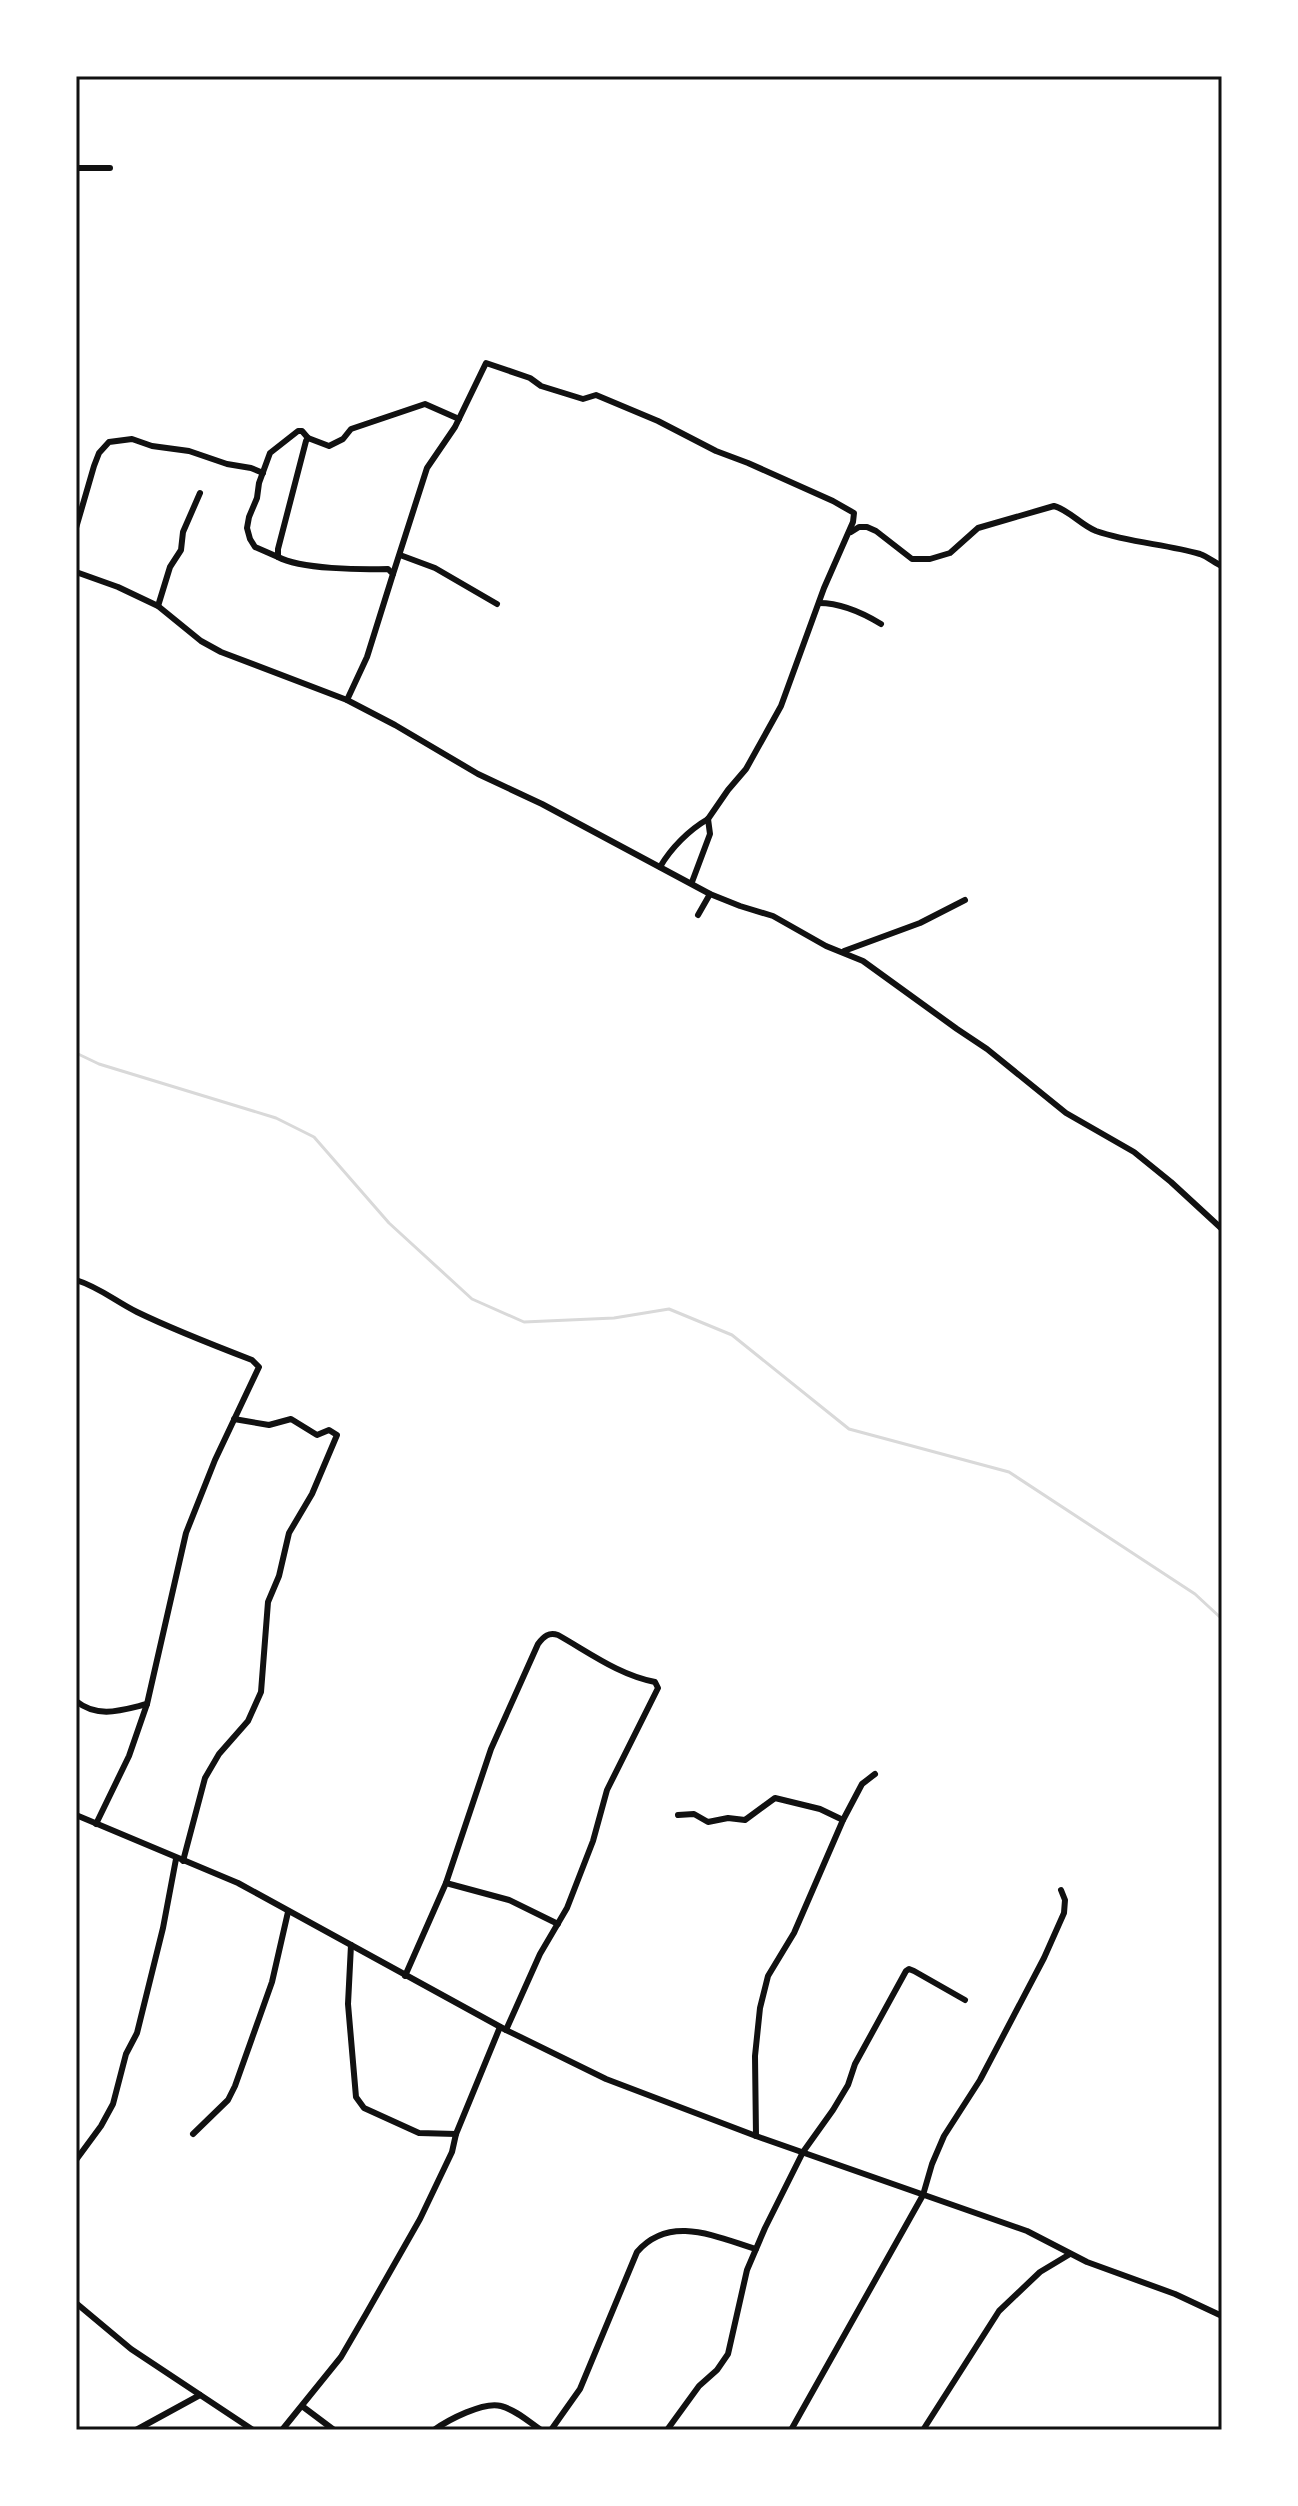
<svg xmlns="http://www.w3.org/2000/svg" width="1298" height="2506" font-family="'DM Sans',sans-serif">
  <rect width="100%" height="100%" fill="#fff"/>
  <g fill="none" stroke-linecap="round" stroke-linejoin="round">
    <path stroke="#d9d9d9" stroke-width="3" d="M 76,1053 L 99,1064 L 276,1118 L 314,1137 L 389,1223 L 472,1299 L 524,1322 L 614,1318 L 669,1309 L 732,1335 L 849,1429 L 1009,1472 L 1195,1594 L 1222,1619"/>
    <g stroke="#111" stroke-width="6">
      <path d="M 76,168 L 110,168"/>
      <path d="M 76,528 L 94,466 L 99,453 L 109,442 L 132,439 L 152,446 L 189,451 L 227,464 L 251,468 L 263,473"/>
      <path d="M 851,532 L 859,527 L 867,527 L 876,531 L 912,559 L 930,559 L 950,553 L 978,528 L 1054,506 C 1069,510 1081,525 1096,531 C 1130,543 1166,544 1200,554 C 1208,557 1215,563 1222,566"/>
      <path d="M 400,555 L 435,568 L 497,604"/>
      <path d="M 278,557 L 255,547 L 250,539 L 247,528 L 249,517 L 257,498 L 259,483 L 270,453 L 298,431 L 302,431 L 308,438"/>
      <path d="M 76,572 L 118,587 L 158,606 L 201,641 L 221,652 L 347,700 L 395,725 L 478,774 L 542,804 L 710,894 L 740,906 L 773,916 L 826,946 L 863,961 L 957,1029 L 987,1049 L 1066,1113 L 1134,1152 L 1171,1182 L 1222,1229"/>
      <path d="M 393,574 L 427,468 L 455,427 L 486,363 L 530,378 L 541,386 L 583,399 L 596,395 L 658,421 L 716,451 L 748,463 L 833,501 L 854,513 L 853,522 L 824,588 L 781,706 L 746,769 L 728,790 L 708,819 C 689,830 671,848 660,867"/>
      <path d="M 819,603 C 840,603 863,613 881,624"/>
      <path d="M 158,606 L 170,567 L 181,550 L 183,532 L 200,493"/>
      <path d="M 347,700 L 367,657 L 393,574 L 388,569 C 362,570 300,569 278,557 L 278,549 L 306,441 L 308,438 L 329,446 L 343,439 L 351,429 L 425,404 L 459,419"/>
      <path d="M 692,882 L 710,834 L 708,819"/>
      <path d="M 698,915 L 710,894"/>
      <path d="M 844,951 L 920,923 L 965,900"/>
      <path d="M 76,1280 C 99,1287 115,1301 137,1312 C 174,1330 213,1345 252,1360 L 259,1367 L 215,1460 L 186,1533 L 147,1704 L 129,1756 L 96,1824"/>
      <path d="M 76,1701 C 98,1719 122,1710 147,1704"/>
      <path d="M 76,1815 L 238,1883 L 506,2030 L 606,2079 L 756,2136 L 1027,2231 L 1087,2262 L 1175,2294 L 1222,2316"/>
      <path d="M 678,1815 L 694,1814 L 708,1822 L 728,1818 L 745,1820 L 775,1798 L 820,1809 L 843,1820"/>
      <path d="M 183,1861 L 205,1778 L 219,1754 L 248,1721 L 261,1692 L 268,1602 L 279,1576 L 289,1533 L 312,1494 L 337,1435 L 329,1430 L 317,1435 L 291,1419 L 269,1425 L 234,1419"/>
      <path d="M 446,1883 L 509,1900 L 558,1924"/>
      <path d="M 351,1945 L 348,2004 L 356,2097 L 364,2108 L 419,2133 L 456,2134"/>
      <path d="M 405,1976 L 446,1883 L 491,1749 L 538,1644 C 544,1636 549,1632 558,1635 C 590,1653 619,1675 655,1682 L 658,1688 L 607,1790 L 593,1841 L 567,1908 L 540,1954 L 506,2030"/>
      <path d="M 193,2134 L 228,2100 L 235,2086 L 272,1982 L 288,1912"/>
      <path d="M 756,2136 L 755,2056 L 760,2008 L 768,1976 L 794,1933 L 843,1820 L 862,1784 L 875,1774"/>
      <path d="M 76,2160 L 101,2126 L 113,2104 L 126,2054 L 137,2033 L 163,1928 L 176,1859"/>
      <path d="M 76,2303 L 131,2349 L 253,2430"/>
      <path d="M 302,2406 L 334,2430"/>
      <path d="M 136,2430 L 200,2395"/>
      <path d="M 282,2430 L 341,2357 L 366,2314 L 420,2219 L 452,2152 L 456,2134 L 500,2027"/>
      <path d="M 434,2430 C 448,2420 484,2401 501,2406 C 516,2410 529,2422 541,2430"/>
      <path d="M 551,2430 L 580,2389 L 637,2252 C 670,2214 716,2237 756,2249"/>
      <path d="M 667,2430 L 699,2386 L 717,2370 L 728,2354 L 747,2270 L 765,2228 L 803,2152 L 833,2110 L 848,2085 L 855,2064 L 906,1971 L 909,1969 L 914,1971 L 965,2000"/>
      <path d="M 791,2430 L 923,2195 L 932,2164 L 944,2136 L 980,2080 L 1044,1958 L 1064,1913 L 1065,1900 L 1061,1890"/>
      <path d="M 923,2430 L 999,2311 L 1040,2272 L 1070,2254"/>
    </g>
  </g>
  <rect width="1298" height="2506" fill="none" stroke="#ffffff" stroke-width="156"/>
  <rect x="78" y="78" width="1142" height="2350" fill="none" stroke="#111" stroke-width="3"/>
</svg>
